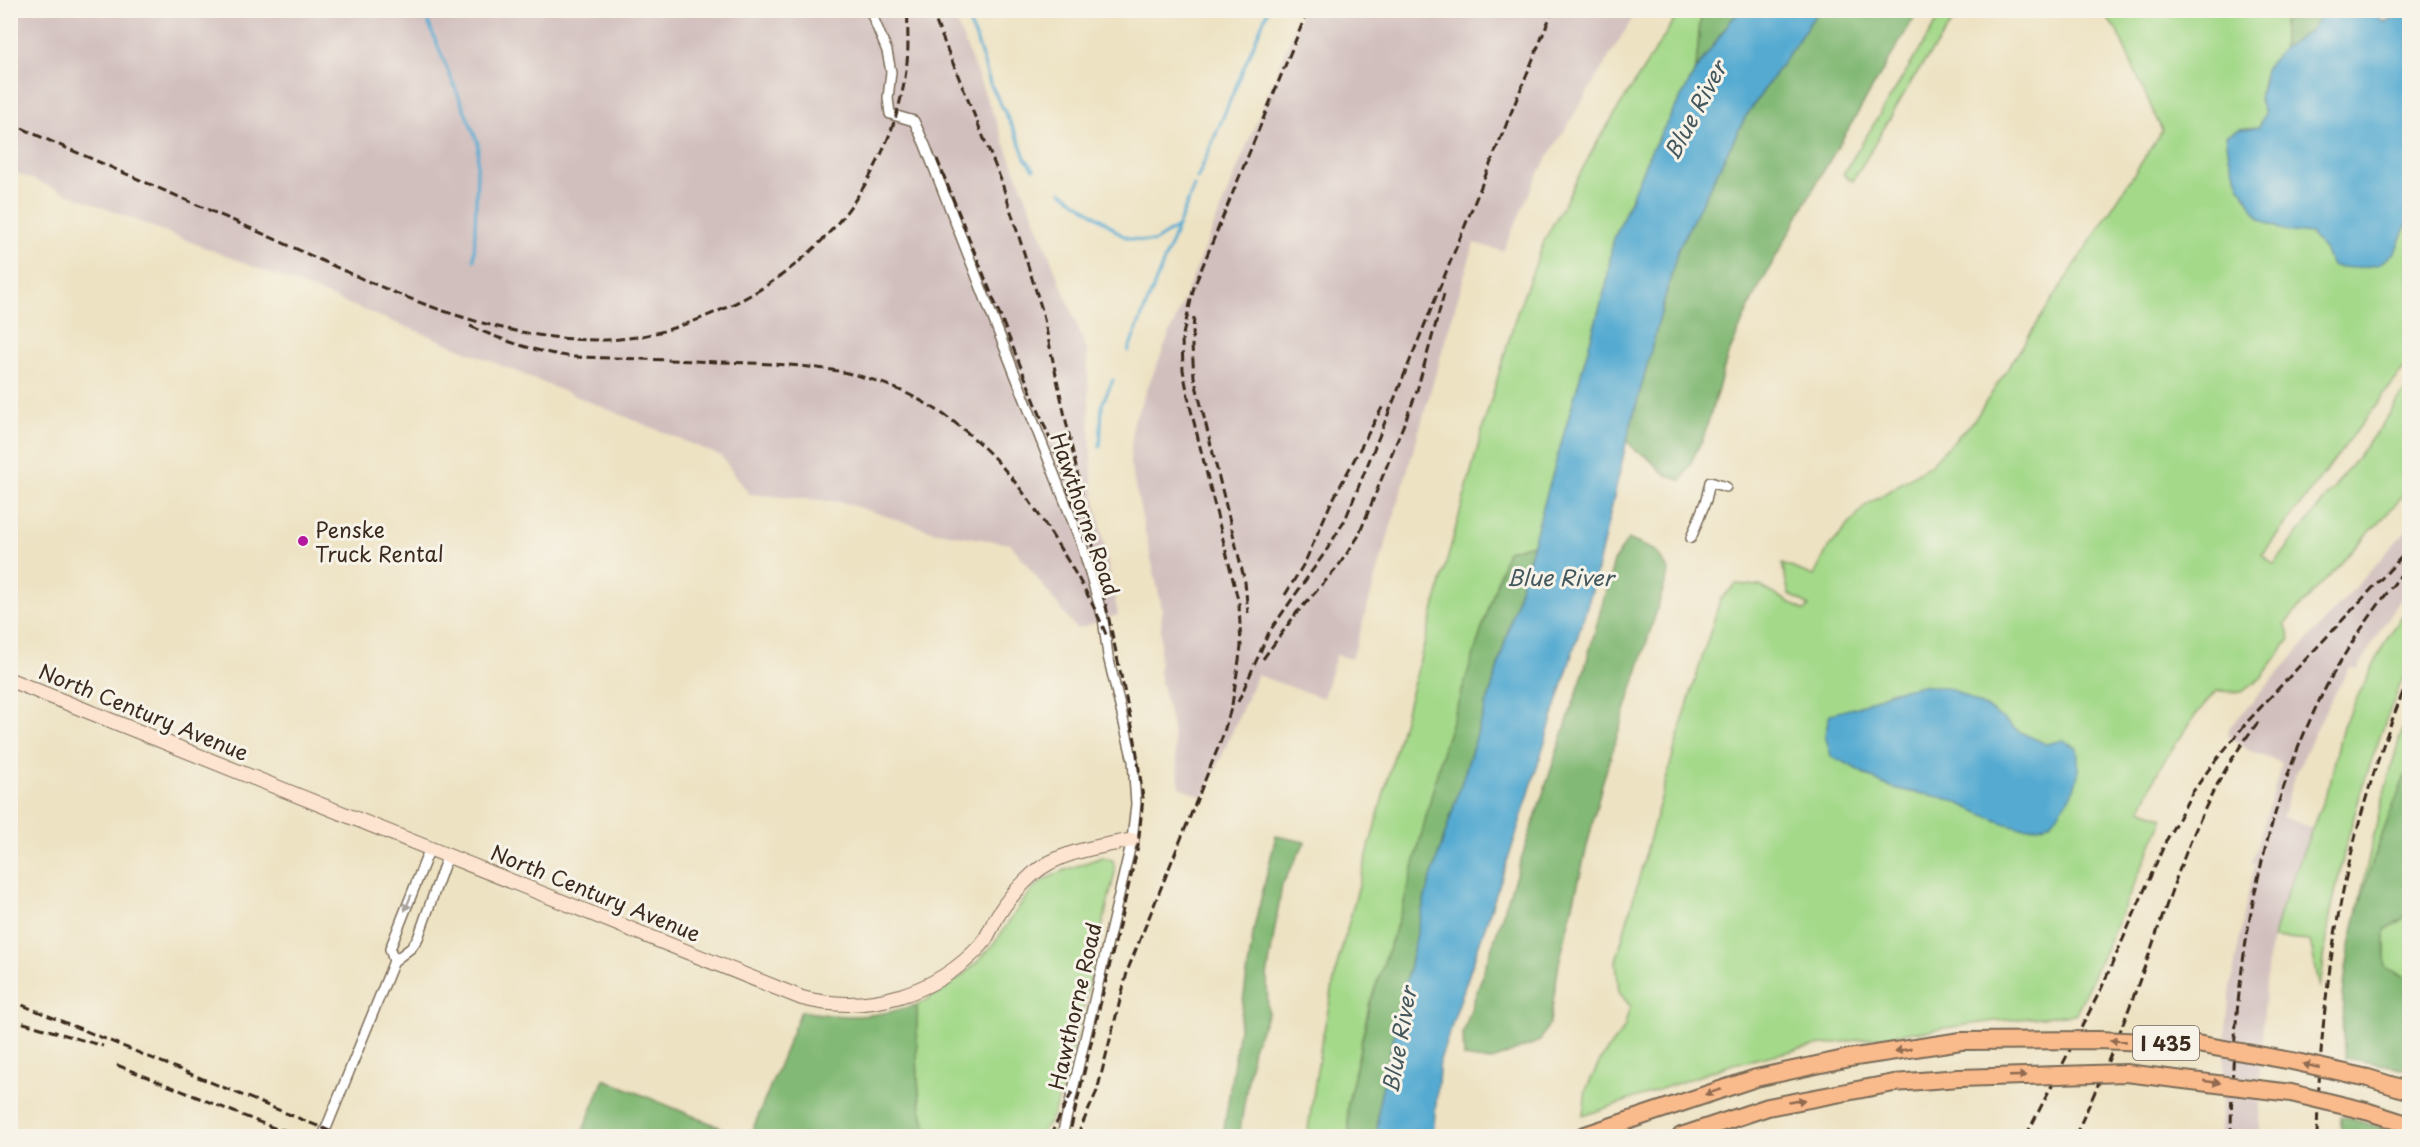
<svg xmlns="http://www.w3.org/2000/svg" width="2420" height="1147" font-family="'Playpen Sans',sans-serif">
  <rect width="100%" height="100%" fill="#f7f3e8"/>
  <filter id="ink" filterUnits="userSpaceOnUse"><feTurbulence type="fractalNoise" baseFrequency=".0167" numOctaves="2"/><feDisplacementMap in="SourceGraphic" scale="12" xChannelSelector="R" yChannelSelector="G"/><feConvolveMatrix kernelMatrix="1 2 1 2 8 2 1 2 1" color-interpolation-filters="sRGB"/></filter>
  <filter id="wash" filterUnits="userSpaceOnUse"><feTurbulence type="fractalNoise" baseFrequency=".008" numOctaves="4" result="noise"/><feDisplacementMap in="SourceGraphic" scale="24" xChannelSelector="R" yChannelSelector="G"/><feGaussianBlur stdDeviation="1.35" result="paint"/><feColorMatrix in="noise" values="0 0 0 0 0 0 0 0 0 0 0 0 0 0 0 0 0 1.4 0 .05"/><feComposite in="paint" operator="in"/></filter>
  <g filter="url(#wash)">
    <rect width="100%" height="100%" fill="#ede2c2"/>
    <g fill="#d1bfbe">
      <path d="M 10,11 L 952,11 L 1087,350 L 1092,483 L 1118,615 L 1076,629 L 1011,544 L 932,531 L 842,502 L 749,494 L 721,456 L 432,337 L 11,171 Z"/>
      <path d="M 1302,11 L 1637,11 L 1539,172 L 1503,251 L 1474,243 L 1352,659 L 1336,655 L 1323,698 L 1257,675 L 1204,797 L 1180,787 L 1172,726 L 1159,673 L 1162,608 L 1130,463 L 1133,423 Z"/>
      <path d="M 2409,527 L 2409,586 L 2382,627 L 2358,669 L 2350,667 L 2324,713 L 2293,780 L 2282,817 L 2312,828 L 2280,911 L 2268,958 L 2260,1062 L 2260,1136 L 2220,1136 L 2226,1029 L 2231,986 L 2248,893 L 2256,864 L 2252,863 L 2282,763 L 2248,750 L 2228,736 L 2229,728 Z"/>
    </g>
    <g fill="#a4d98a" stroke="#708254" stroke-width="1.5">
      <path d="M 1944,10 L 1960,11 L 1914,77 L 1853,181 L 1843,174 Z"/>
      <path d="M 1680,11 L 1704,11 L 1700,23 L 1696,70 L 1649,155 L 1612,244 L 1607,282 L 1533,544 L 1507,551 L 1403,907 L 1370,1003 L 1347,1108 L 1350,1136 L 1307,1136 L 1321,1045 L 1337,966 L 1487,413 L 1517,313 L 1545,239 L 1596,144 Z"/>
      <path d="M 2101,11 L 2295,11 L 2283,23 L 2283,48 C 2265,69 2254,85 2265,113 L 2259,127 L 2240,129 L 2284,231 L 2310,233 L 2324,249 L 2333,266 L 2395,252 L 2409,218 L 2409,362 L 2262,555 L 2274,565 L 2382,425 L 2409,385 L 2409,490 L 2285,623 L 2290,639 L 2261,678 L 2242,692 L 2216,691 L 2195,716 L 2160,767 L 2141,809 L 2164,818 L 2076,1014 L 1995,1021 L 1814,1046 L 1733,1064 L 1583,1116 L 1586,1090 L 1601,1059 L 1624,1028 L 1630,1006 L 1619,992 L 1616,961 L 1681,726 L 1720,600 L 1736,584 L 1760,586 L 1805,611 L 1809,606 L 1789,594 L 1782,564 L 1814,576 L 1827,550 L 1865,506 L 1930,465 L 1975,419 L 2162,131 L 2116,29 Z"/>
      <path d="M 2409,607 L 2409,663 L 2386,720 L 2362,788 L 2345,849 L 2330,916 L 2320,988 L 2310,941 L 2273,938 L 2280,911 L 2330,783 L 2343,726 L 2387,638 Z"/>
      <path d="M 2409,710 L 2409,766 L 2369,875 L 2353,935 C 2368,858 2384,784 2409,710 Z"/>
      <path d="M 1102,857 L 1113,860 L 1115,872 L 1066,1082 L 1051,1119 L 1039,1136 L 931,1136 C 913,1110 918,1039 917,1005 C 950,989 976,967 998,938 C 1012,919 1023,896 1043,881 C 1055,872 1087,863 1102,857 Z"/>
      <path d="M 2409,910 L 2409,979 L 2385,967 L 2385,930 L 2403,919 Z"/>
    </g>
    <g fill="#83b976" stroke="#5f724a" stroke-width="1.5">
      <path d="M 1704,11 L 1741,11 L 1731,20 L 1696,70 L 1700,23 Z"/>
      <path d="M 1818,11 L 1918,11 L 1821,175 L 1753,298 L 1727,358 L 1704,436 L 1682,481 L 1664,474 L 1645,455 L 1635,451 L 1627,440 L 1678,249 L 1746,116 Z"/>
      <path d="M 2295,11 L 2324,11 L 2310,31 L 2283,48 L 2283,23 Z"/>
      <path d="M 1628,539 L 1656,551 L 1669,571 L 1602,784 L 1559,963 L 1550,1022 L 1540,1041 L 1490,1061 L 1464,1057 L 1463,1033 L 1584,671 L 1614,561 Z"/>
      <path d="M 1533,544 L 1493,684 L 1425,897 L 1379,1103 L 1377,1136 L 1350,1136 L 1347,1108 L 1370,1003 L 1403,907 L 1444,746 L 1507,551 Z"/>
      <path d="M 2409,766 L 2409,910 L 2403,918 L 2385,930 L 2385,967 L 2409,979 L 2409,1069 L 2345,1058 C 2331,962 2374,853 2409,766 Z"/>
      <path d="M 1276,836 L 1305,842 L 1282,885 L 1267,977 L 1268,1014 L 1253,1048 L 1239,1136 L 1223,1136 L 1254,928 Z"/>
      <path d="M 917,1005 C 918,1039 913,1110 931,1136 L 750,1136 L 801,1011 C 848,1019 872,1018 917,1005 Z"/>
      <path d="M 604,1079 L 741,1136 L 581,1136 Z"/>
      <path d="M 2341,1116 L 2409,1136 L 2341,1136 Z"/>
    </g>
    <g fill="#54aad1" stroke="#486a78" stroke-width="1.5">
      <path d="M 1741,11 L 1818,11 L 1746,116 L 1678,249 L 1627,440 L 1593,587 L 1515,838 L 1440,1060 L 1433,1136 L 1377,1136 L 1379,1103 L 1425,897 L 1493,684 L 1607,282 L 1612,244 L 1649,155 L 1696,70 L 1731,20 Z"/>
      <path d="M 2324,11 L 2372,11 L 2384,22 L 2405,11 L 2409,11 L 2409,218 L 2395,252 L 2378,265 L 2354,268 L 2332,266 L 2324,249 L 2310,234 L 2284,231 L 2259,218 L 2240,187 L 2229,157 L 2226,135 L 2240,129 L 2259,127 L 2265,113 L 2259,99 L 2265,69 L 2283,48 L 2310,31 Z"/>
      <path d="M 1922,685 L 1952,689 L 1992,711 L 2020,732 L 2046,744 L 2063,740 L 2077,748 C 2080,771 2079,784 2065,804 C 2061,809 2056,819 2051,822 C 2022,840 1978,811 1951,800 C 1931,793 1908,794 1888,786 C 1868,779 1852,763 1831,757 L 1825,734 L 1830,714 L 1857,707 L 1890,692 Z"/>
    </g>
    <g fill="none" stroke-linecap="round" stroke-linejoin="round">
      <g stroke="#54aad1" stroke-width="3">
        <path d="M 423,10 L 478,143 L 474,260"/>
        <path d="M 963,10 L 976,38 L 990,83 L 1018,138 L 1025,158 L 1034,169"/>
        <path d="M 1197,179 L 1268,10"/>
        <path d="M 1061,191 L 1112,227 C 1123,240 1138,240 1154,242 L 1177,227"/>
        <path d="M 1128,351 L 1194,186"/>
        <path d="M 1100,447 L 1102,404 L 1113,380"/>
      </g>
    </g>
  </g>
  <g filter="url(#ink)">
    <g fill="none" stroke-linecap="round" stroke-linejoin="round">
      <g stroke="#796a57" stroke-width="12">
        <g id="street">
          <path d="M 870,10 L 887,51 L 891,72 L 888,98 L 890,114 L 914,121 L 925,145 L 1082,545 L 1103,618 L 1108,656 L 1133,761 L 1136,804 L 1132,840 L 1062,1136"/>
          <path d="M 1691,538 L 1706,500 L 1710,482 L 1726,487"/>
          <path d="M 394,961 L 411,948 L 418,938 L 448,854"/>
          <path d="M 323,1136 L 394,961 L 390,949 L 430,848"/>
        </g>
      </g>
      <g stroke="#796a57" stroke-width="16">
        <path id="secondary" d="M 10,680 L 802,998 C 867,1015 937,994 982,944 C 989,935 993,922 1000,912 C 1008,899 1022,884 1033,874 C 1059,851 1099,847 1132,840"/>
      </g>
      <g stroke="#796a57" stroke-width="20">
        <g id="highway">
          <path d="M 2368,1078 L 2410,1091"/>
          <path d="M 2366,1111 L 2410,1125"/>
          <path d="M 1582,1136 L 1756,1078 L 1849,1058 L 1961,1041"/>
          <path d="M 1681,1136 L 1768,1107 L 1894,1083 L 1959,1078"/>
        </g>
      </g>
      <use href="#street" stroke="#fff" stroke-width="9"/>
      <use href="#secondary" stroke="#fde4d1" stroke-width="14"/>
      <use href="#highway" stroke="#fabb8c" stroke-width="16"/>
      <g stroke="#3b2a1e" stroke-width="3" stroke-dasharray="9 4.5" stroke-linecap="butt">
        <path d="M 931,10 L 1001,180 L 1042,310 L 1135,740 L 1143,798 L 1138,846 L 1069,1136"/>
        <path d="M 10,122 C 39,137 69,149 99,162 C 149,184 200,206 250,228 C 361,277 475,340 600,340 C 640,340 680,328 716,312 C 751,297 783,277 811,251 C 863,203 900,133 907,62 C 909,45 907,27 908,10"/>
        <path d="M 937,159 L 1062,469 L 1085,542"/>
        <path d="M 1194,317 L 1192,346 L 1194,377 L 1245,582 L 1248,613"/>
        <path d="M 470,326 C 504,341 536,352 573,357 C 621,358 670,360 718,362 C 756,363 794,364 832,370 C 931,387 997,447 1048,529 C 1070,564 1092,598 1107,637"/>
        <path d="M 1285,595 L 1305,562 L 1330,505 L 1384,404"/>
        <path d="M 1294,616 L 1337,568 L 1358,537 L 1416,394 L 1445,291"/>
        <path d="M 1263,659 L 1298,611"/>
        <path d="M 1238,702 L 1269,632 L 1326,551 L 1345,520 L 1553,10"/>
        <path d="M 10,1000 L 342,1136"/>
        <path d="M 10,1019 L 103,1046"/>
        <path d="M 117,1065 L 274,1128 L 313,1136"/>
        <path d="M 1050,1136 L 1074,1088"/>
        <path d="M 1077,1136 L 1097,1091 L 1128,969 L 1222,738 L 1232,705 L 1241,647 L 1239,604 L 1190,406 L 1183,370 L 1182,339 L 1194,287 L 1308,10"/>
        <path d="M 2026,1136 L 2102,987 L 2166,841 L 2192,793 L 2212,765 L 2247,722 L 2410,548"/>
        <path d="M 2075,1136 C 2104,1074 2129,1011 2152,946 C 2181,865 2204,790 2259,721"/>
        <path d="M 2231,1136 C 2232,983 2255,825 2326,687 C 2349,643 2379,603 2410,563"/>
        <path d="M 2317,1136 C 2321,971 2346,828 2410,675"/>
      </g>
      <g stroke="#796a57" stroke-width="20" stroke-linecap="butt">
        <g id="highway-bridge">
          <path d="M 1961,1041 L 2098,1040 L 2197,1044 L 2292,1061 L 2368,1078"/>
          <path d="M 1959,1078 L 2126,1073 L 2291,1093 L 2366,1111"/>
        </g>
      </g>
      <use href="#highway-bridge" stroke="#fabb8c" stroke-width="16"/>
    </g>
    <defs><path id="oneway-solid" d="M-6-.8H1V-3.2L6.5 0L1 3.2V.8H-6Z" transform="scale(1.5)"/></defs>
    <use fill="#a79f9a" href="#oneway-solid" transform="translate(408 903) rotate(112)"/>
    <g fill="#916b50">
      <use href="#oneway-solid" transform="translate(2118 1041) rotate(-177)"/>
      <use href="#oneway-solid" transform="translate(1903 1050) rotate(171)"/>
      <use href="#oneway-solid" transform="translate(2311 1066) rotate(-167)"/>
      <use href="#oneway-solid" transform="translate(2018 1076) rotate(-2)"/>
      <use href="#oneway-solid" transform="translate(2212 1082) rotate(8)"/>
      <use href="#oneway-solid" transform="translate(1713 1092) rotate(162)"/>
      <use href="#oneway-solid" transform="translate(1797 1101) rotate(-11)"/>
    </g>
  </g>
  <circle fill="#b5179e" stroke="#f7f3e8" stroke-width="2" cx="303" cy="541" r="6"/>
  <g text-anchor="middle" dominant-baseline="central" stroke-width="6" stroke-linejoin="round" paint-order="stroke">
    <rect fill="#f7f3e8" stroke="#73665b" stroke-width="1.5" x="2133" y="1026" width="66" height="34" rx="4.5"/>
    <g font-size="20" font-weight="bold" fill="#3b2a1e">
      <text x="2166" y="1043">I 435</text>
    </g>
    <g font-size="21" fill="#3b2a1e" stroke="#f7f3e8">
      <text transform="translate(1086 514) rotate(71)">Hawthorne Road</text>
      <text transform="translate(144 711) rotate(22)">North Century Avenue</text>
      <text transform="translate(596 892) rotate(22)">North Century Avenue</text>
      <text transform="translate(1074 1006) rotate(-77)">Hawthorne Road</text>
    </g>
    <g font-size="21" fill="#3b2a1e" stroke="#f7f3e8" text-anchor="start">
      <text x="315" y="529">Penske<tspan x="315" dy="24">Truck Rental</tspan></text>
    </g>
    <g font-size="22" font-style="italic" fill="#44575d" stroke="#f7f3e8">
      <text transform="translate(1694 110) rotate(-62)">Blue River</text>
      <text x="1560" y="576">Blue River</text>
      <text transform="translate(1398 1040) rotate(-80)">Blue River</text>
    </g>
  </g>
  <rect width="2420" height="1147" fill="none" stroke="#f7f3e8" stroke-width="36"/>
</svg>
